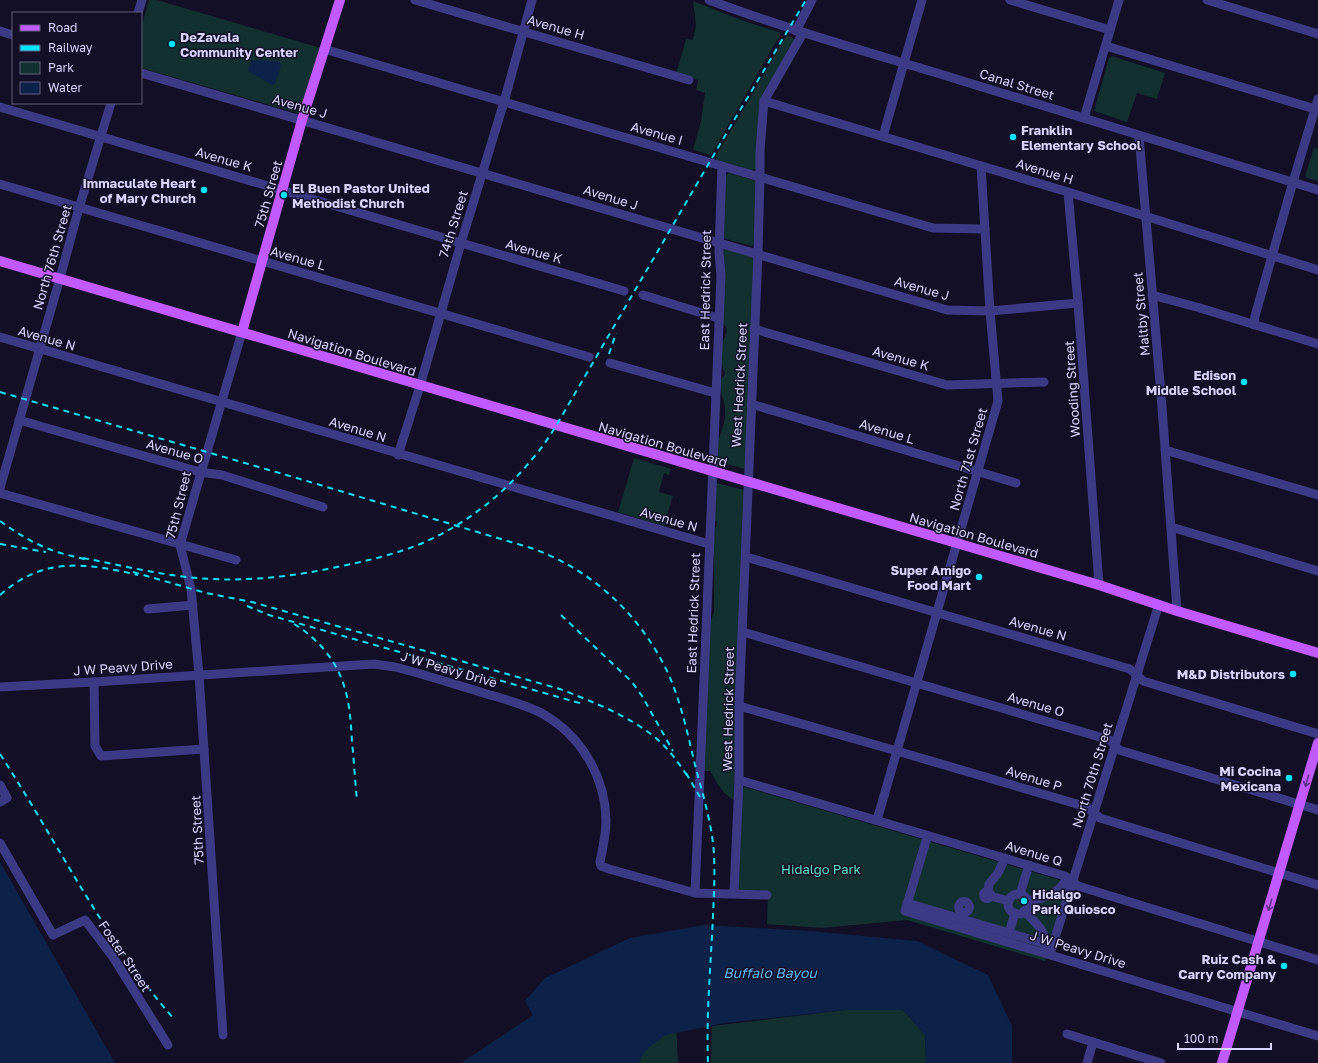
<svg xmlns="http://www.w3.org/2000/svg" width="1318" height="1063" font-family="'Golos Text',sans-serif">
  <rect width="100%" height="100%" fill="#130f26"/>
  <g fill="#12302f">
    <path d="M 149,0 L 157,0 L 321,48 L 301,114 L 141,68 L 141,29 Z"/>
    <path d="M 693,1 L 741,20 L 781,33 L 711,155 L 693,150 L 701,121 L 705,93 L 696,90 L 698,80 L 676,74 L 686,39 L 693,40 L 696,26 Z"/>
    <path d="M 787,35 L 793,38 L 795,41 L 766,93 L 757,169 L 751,170 L 716,160 L 716,156 Z"/>
    <path d="M 1112,56 L 1165,73 L 1157,99 L 1137,93 L 1127,122 L 1094,111 L 1109,58 Z"/>
    <path d="M 1314,148 L 1318,149 L 1318,181 L 1307,178 L 1305,176 Z"/>
    <path d="M 729,173 L 756,181 L 755,242 L 752,246 L 726,239 L 723,237 L 726,179 L 726,176 Z"/>
    <path d="M 725,249 L 753,256 L 755,259 L 746,467 L 744,469 L 717,461 L 718,439 L 719,438 C 722,429 726,420 725,410 C 725,398 717,390 722,377 L 724,376 L 725,373 C 721,368 719,350 721,345 C 724,337 732,328 721,323 L 723,252 Z"/>
    <path d="M 634,458 L 671,469 L 669,475 L 664,473 L 659,492 L 673,496 L 664,526 L 618,512 Z"/>
    <path d="M 716,483 L 744,490 L 734,800 C 722,794 717,782 710,771 L 702,771 L 711,620 L 714,613 L 714,559 L 713,555 L 715,528 L 717,526 L 717,521 L 714,521 Z"/>
    <path d="M 745,787 L 1070,883 L 1045,961 L 907,920 L 822,928 L 767,924 L 768,892 L 737,890 L 741,791 Z"/>
    <path d="M 845,1010 L 903,1010 L 925,1035 L 926,1063 L 711,1063 L 712,1026 Z"/>
    <path d="M 676,1024 L 678,1063 L 624,1063 Z"/>
  </g>
  <g fill="#0c2248">
    <path d="M 251,60 L 279,61 L 281,65 L 275,84 L 272,85 L 248,71 Z"/>
    <path d="M 0,862 L 115,1063 L 0,1063 Z"/>
    <path d="M 704,925 L 810,931 L 917,941 L 988,975 L 1012,1026 L 1012,1063 L 926,1063 L 925,1035 L 903,1010 L 845,1010 L 725,1023 L 665,1035 L 645,1051 L 638,1063 L 461,1063 L 533,1015 L 525,1001 L 545,978 L 630,938 Z"/>
  </g>
  <g fill="none" stroke-linecap="round" stroke-linejoin="round">
    <g stroke="#3d3a85" stroke-width="9">
      <path d="M 415,0 L 689,80"/>
      <path d="M 709,0 C 789,30 871,53 953,78 C 1075,115 1196,153 1318,190"/>
      <path d="M 1010,0 L 1110,30"/>
      <path d="M 1207,0 L 1318,34"/>
      <path d="M 138,13 L 142,0"/>
      <path d="M 0,31 L 13,35"/>
      <path d="M 796,31 L 812,0"/>
      <path d="M 1106,46 L 1318,110"/>
      <path d="M 324,49 L 933,228 L 985,229"/>
      <path d="M 141,73 L 947,310 L 990,311 L 1078,303"/>
      <path d="M 764,101 L 1068,192 L 1318,270"/>
      <path d="M 0,107 L 624,291"/>
      <path d="M 1084,118 L 1119,0"/>
      <path d="M 883,136 L 922,0"/>
      <path d="M 1139,136 L 1162,407 L 1177,611"/>
      <path d="M 0,184 L 589,357"/>
      <path d="M 1068,192 L 1078,303 L 1099,585"/>
      <path d="M 643,295 L 718,318"/>
      <path d="M 1152,295 L 1200,308 L 1318,344"/>
      <path d="M 1254,325 L 1255,316 L 1293,182 L 1318,99"/>
      <path d="M 754,329 L 947,385 L 1044,382"/>
      <path d="M 0,337 L 709,544"/>
      <path d="M 610,363 L 715,393"/>
      <path d="M 751,404 L 1016,483"/>
      <path d="M 19,420 L 200,472 L 222,475 L 323,507"/>
      <path d="M 1165,450 L 1318,495"/>
      <path d="M 398,455 L 420,386 L 461,243 L 504,102 L 532,0"/>
      <path d="M 0,488 L 60,278 L 79,208 L 111,103"/>
      <path d="M 0,493 L 236,560"/>
      <path d="M 1171,527 L 1318,571"/>
      <path d="M 746,557 L 1130,669 L 1143,681 L 1318,734"/>
      <path d="M 148,609 L 193,605"/>
      <path d="M 743,632 L 1110,740 L 1119,750 L 1318,810"/>
      <path d="M 94,682 L 95,746 L 101,756 L 204,749"/>
      <path d="M 0,687 L 94,682 L 374,664 L 395,667 C 423,674 450,683 477,691 C 499,698 523,703 543,714 C 581,736 605,776 606,820 C 606,834 603,848 600,862 L 601,866 L 609,869 L 695,893 L 767,895"/>
      <path d="M 739,706 L 897,751 L 1087,807 L 1100,818 L 1318,885"/>
      <path d="M 739,780 L 1065,876 L 1078,886 L 1318,960"/>
      <path d="M 0,785 L 7,798 L 0,802"/>
      <path d="M 877,820 L 998,401 L 990,311 L 981,166"/>
      <path d="M 926,841 L 905,911 L 1318,1036"/>
      <path d="M 0,843 L 53,935 L 85,920 L 113,957 L 168,1045"/>
      <circle cx="987" cy="895" r="3.5"/>
      <path d="M 988,892 L 989,884 L 998,873 L 1005,858"/>
      <path d="M 695,893 L 721,276 L 719,252 L 722,166"/>
      <path d="M 734,893 L 739,780 L 739,706 L 758,253 L 760,177 L 760,151 L 764,101 L 803,33"/>
      <path d="M 1020,894 L 1029,865"/>
      <circle cx="1018" cy="904" r="10"/>
      <path d="M 990,896 L 1009,901"/>
      <path d="M 1027,901 C 1044,899 1059,894 1067,878"/>
      <circle cx="964" cy="907" r="5.5"/>
      <path d="M 907,903 L 1046,944"/>
      <path d="M 1024,911 C 1035,922 1049,933 1045,949"/>
      <path d="M 1009,933 L 1015,913"/>
      <path d="M 1050,954 L 1159,604"/>
      <path d="M 1067,1034 L 1161,1063"/>
      <path d="M 223,1035 L 199,675 L 191,589 L 180,545 L 242,332"/>
      <path d="M 1087,1063 L 1093,1042"/>
    </g>
    <g stroke="#c25bff" stroke-width="10">
      <path d="M 0,261 L 1099,585 L 1177,611 L 1318,653"/>
      <path d="M 242,332 L 302,120 L 340,0"/>
      <path d="M 1222,1063 L 1318,743"/>
    </g>
    <g stroke="#00e5ff" stroke-width="2" stroke-dasharray="6 5" stroke-linecap="butt">
      <path d="M 609,354 L 616,333"/>
      <path d="M 0,392 L 300,479 L 531,548 C 591,569 640,614 668,673 C 681,702 688,735 695,765 C 703,795 712,824 714,854 C 715,874 714,895 713,915 C 711,963 706,1014 708,1063"/>
      <path d="M 0,521 C 18,534 36,545 57,552 C 67,555 77,557 87,560"/>
      <path d="M 0,544 L 46,552"/>
      <path d="M 83,558 C 125,566 168,577 211,579 C 254,581 295,576 337,567 C 361,562 384,557 407,549 C 456,532 501,498 533,458 C 542,448 549,437 556,426 L 733,122 L 806,0"/>
      <path d="M 133,572 L 206,593 L 252,602 L 560,689 C 593,702 630,716 657,739 C 670,750 679,764 689,778"/>
      <path d="M 0,595 C 44,556 86,563 138,575"/>
      <path d="M 247,606 L 269,615 L 583,704"/>
      <path d="M 561,615 L 632,682 L 642,696 L 673,751"/>
      <path d="M 294,624 C 303,629 312,637 320,645 C 347,674 350,704 352,742 C 354,761 355,781 357,800"/>
      <path d="M 0,754 C 58,843 104,939 174,1019"/>
      <path d="M 686,773 L 700,797"/>
    </g>
  </g>
  <defs><path id="oneway-shaft" d="M-6 0H5M1.5-3L5.5 0L1.5 3" fill="none" stroke-width="1.6" stroke-linecap="round" stroke-linejoin="round"/></defs>
  <g stroke="#623188">
    <use href="#oneway-shaft" transform="translate(1307 781) rotate(106)"/>
    <use href="#oneway-shaft" transform="translate(1270 905) rotate(107)"/>
  </g>
  <g fill="#00e5ff" stroke="#130f26" stroke-width="1.5">
    <circle cx="172" cy="44" r="4"/>
    <circle cx="1013" cy="137" r="4"/>
    <circle cx="204" cy="190" r="4"/>
    <circle cx="284" cy="195" r="4"/>
    <circle cx="1244" cy="382" r="4"/>
    <circle cx="979" cy="577" r="4"/>
    <circle cx="1293" cy="674" r="4"/>
    <circle cx="1289" cy="778" r="4"/>
    <circle cx="1024" cy="901" r="4"/>
    <circle cx="1284" cy="966" r="4"/>
  </g>
  <g text-anchor="middle" dominant-baseline="central" stroke-width="3" stroke-linejoin="round" paint-order="stroke">
    <g font-size="13" fill="#d9d4ff" stroke="#130f26">
      <text transform="translate(556 27) rotate(16)">Avenue H</text>
      <text transform="translate(1017 84) rotate(17)">Canal Street</text>
      <text transform="translate(300 106) rotate(16)">Avenue J</text>
      <text transform="translate(657 133) rotate(16)">Avenue I</text>
      <text transform="translate(224 159) rotate(16)">Avenue K</text>
      <text transform="translate(1045 171) rotate(17)">Avenue H</text>
      <text transform="translate(268 194) rotate(-74)">75th Street</text>
      <text transform="translate(611 197) rotate(17)">Avenue J</text>
      <text transform="translate(453 224) rotate(-73)">74th Street</text>
      <text transform="translate(534 251) rotate(16)">Avenue K</text>
      <text transform="translate(52 257) rotate(-74)">North 76th Street</text>
      <text transform="translate(298 258) rotate(16)">Avenue L</text>
      <text transform="translate(922 288) rotate(16)">Avenue J</text>
      <text transform="translate(705 290) rotate(-89)">East Hedrick Street</text>
      <text transform="translate(1141 314) rotate(-95)">Maltby Street</text>
      <text transform="translate(47 338) rotate(16)">Avenue N</text>
      <text transform="translate(352 352) rotate(17)">Navigation Boulevard</text>
      <text transform="translate(901 358) rotate(16)">Avenue K</text>
      <text transform="translate(739 385) rotate(-87)">West Hedrick Street</text>
      <text transform="translate(1072 389) rotate(-94)">Wooding Street</text>
      <text transform="translate(358 429) rotate(17)">Avenue N</text>
      <text transform="translate(887 431) rotate(17)">Avenue L</text>
      <text transform="translate(663 444) rotate(16)">Navigation Boulevard</text>
      <text transform="translate(175 451) rotate(16)">Avenue O</text>
      <text transform="translate(968 459) rotate(-74)">North 71st Street</text>
      <text transform="translate(178 505) rotate(-76)">75th Street</text>
      <text transform="translate(669 519) rotate(16)">Avenue N</text>
      <text transform="translate(974 535) rotate(16)">Navigation Boulevard</text>
      <text transform="translate(693 613) rotate(-88)">East Hedrick Street</text>
      <text transform="translate(1038 628) rotate(16)">Avenue N</text>
      <text transform="translate(123 667) rotate(-4)">J W Peavy Drive</text>
      <text transform="translate(449 669) rotate(16)">J W Peavy Drive</text>
      <text transform="translate(1036 704) rotate(16)">Avenue O</text>
      <text transform="translate(728 709) rotate(-89)">West Hedrick Street</text>
      <text transform="translate(1092 775) rotate(-73)">North 70th Street</text>
      <text transform="translate(1034 778) rotate(17)">Avenue P</text>
      <text transform="translate(197 830) rotate(-93)">75th Street</text>
      <text transform="translate(1034 853) rotate(17)">Avenue Q</text>
      <text transform="translate(1078 949) rotate(17)">J W Peavy Drive</text>
      <text transform="translate(125 956) rotate(56)">Foster Street</text>
    </g>
    <g font-size="13" font-weight="bold" fill="#d9d4ff" stroke="#130f26" text-anchor="end">
      <text x="180" y="37" text-anchor="start">DeZavala<tspan x="180" dy="15">Community Center</tspan></text>
      <text x="1021" y="130" text-anchor="start">Franklin<tspan x="1021" dy="15">Elementary School</tspan></text>
      <text x="196" y="183">Immaculate Heart<tspan x="196" dy="15">of Mary Church</tspan></text>
      <text x="292" y="188" text-anchor="start">El Buen Pastor United<tspan x="292" dy="15">Methodist Church</tspan></text>
      <text x="1236" y="375">Edison<tspan x="1236" dy="15">Middle School</tspan></text>
      <text x="971" y="570">Super Amigo<tspan x="971" dy="15">Food Mart</tspan></text>
      <text x="1285" y="674">M&amp;D Distributors</text>
      <text x="1281" y="771">Mi Cocina<tspan x="1281" dy="15">Mexicana</tspan></text>
      <text x="1032" y="894" text-anchor="start">Hidalgo<tspan x="1032" dy="15">Park Quiosco</tspan></text>
      <text x="1276" y="959">Ruiz Cash &amp;<tspan x="1276" dy="15">Carry Company</tspan></text>
    </g>
    <g font-size="13" fill="#5fe0c0" stroke="#130f26">
      <text x="821" y="869">Hidalgo Park</text>
    </g>
    <g font-size="14" font-style="italic" fill="#62b6ff" stroke="#130f26">
      <text x="770" y="972">Buffalo Bayou</text>
    </g>
  </g>
  <rect x="12" y="12" width="130" height="92" fill="#130f26" stroke="#625e7d"/>
  <rect x="20" y="25" width="20" height="6" fill="#c25bff" stroke="#625e7d"/>
  <text x="48" y="32" font-size="12" fill="#d9d4ff">Road</text>
  <rect x="20" y="45" width="20" height="6" fill="#00e5ff" stroke="#625e7d"/>
  <text x="48" y="52" font-size="12" fill="#d9d4ff">Railway</text>
  <rect x="20" y="62" width="20" height="12" fill="#12302f" stroke="#625e7d"/>
  <text x="48" y="72" font-size="12" fill="#d9d4ff">Park</text>
  <rect x="20" y="82" width="20" height="12" fill="#0c2248" stroke="#625e7d"/>
  <text x="48" y="92" font-size="12" fill="#d9d4ff">Water</text>
  <path d="M1178 1043v6h93v-6" fill="none" stroke="#d9d4ff" stroke-width="2"/>
  <text x="1184" y="1043" font-size="12" fill="#d9d4ff" stroke="#130f26" stroke-width="3" paint-order="stroke">100 m</text>
</svg>
